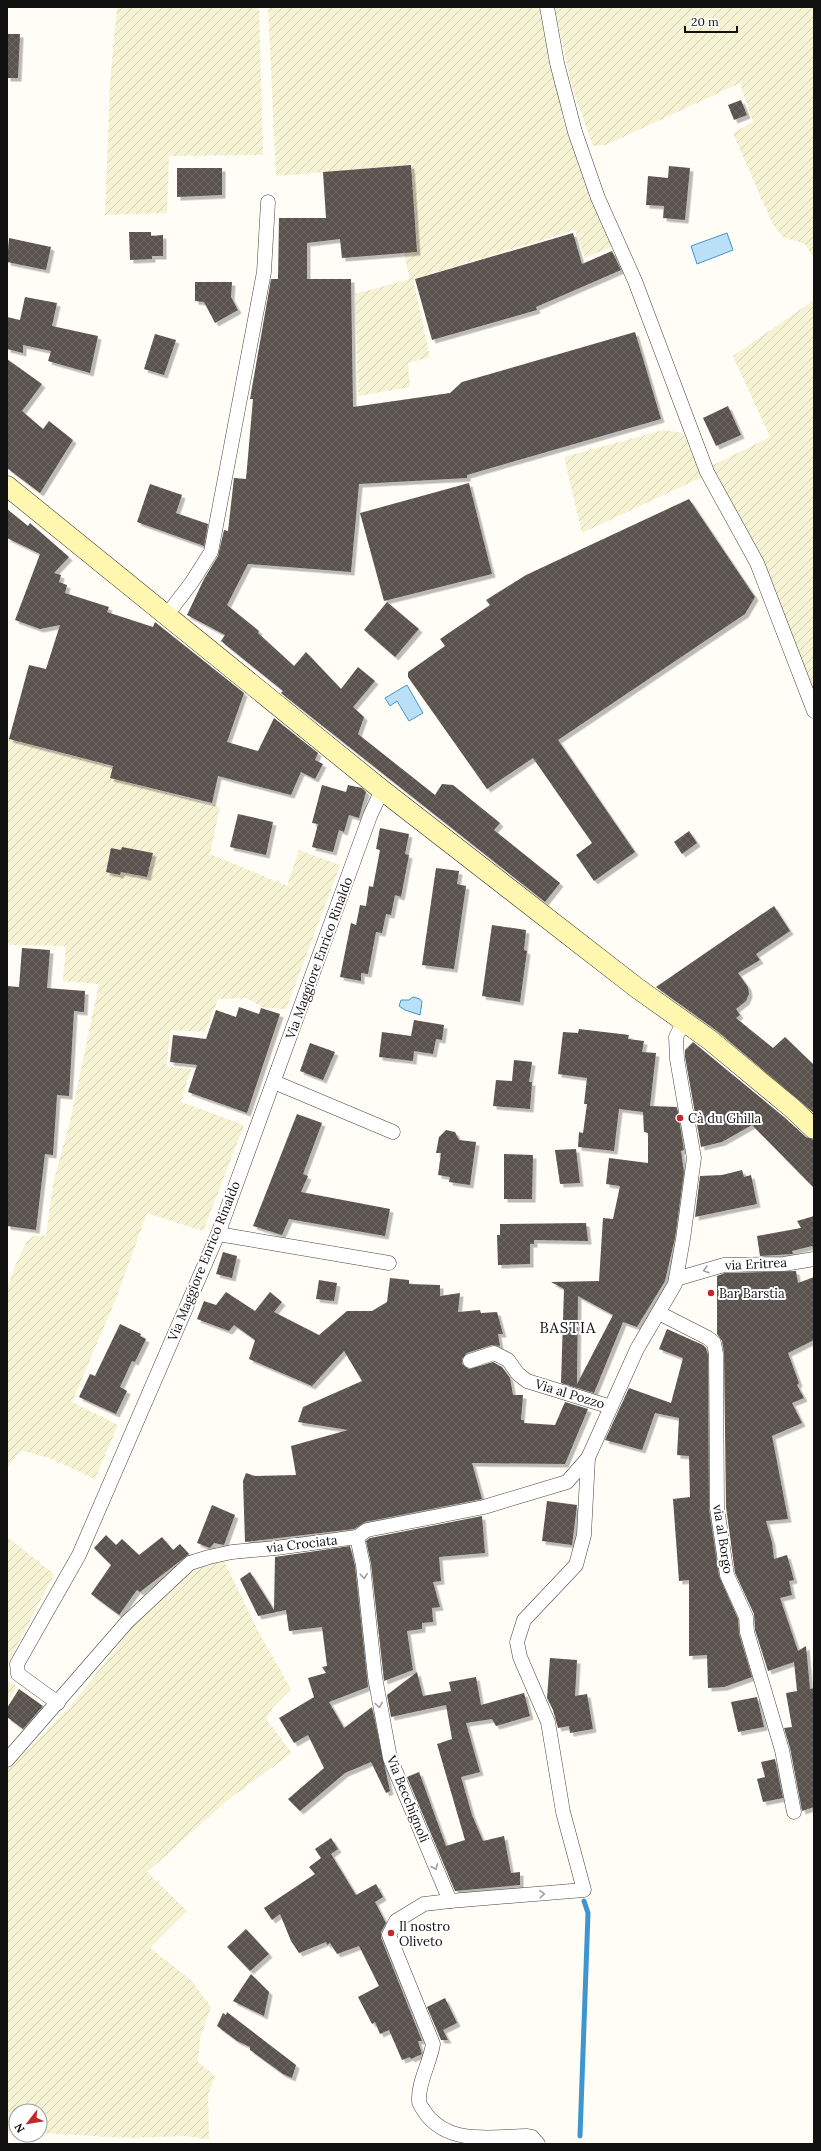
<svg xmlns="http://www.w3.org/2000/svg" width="821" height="2151" font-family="Lora,serif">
  <defs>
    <pattern id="farmland-furrows" width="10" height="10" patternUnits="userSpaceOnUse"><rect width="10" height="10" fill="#f6f3d4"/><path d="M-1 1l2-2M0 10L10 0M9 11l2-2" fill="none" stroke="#d2cfb5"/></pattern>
    <pattern id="building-cross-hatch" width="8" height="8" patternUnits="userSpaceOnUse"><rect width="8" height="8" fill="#5a524d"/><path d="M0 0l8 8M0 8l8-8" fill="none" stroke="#6d6662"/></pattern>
    <filter id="shadow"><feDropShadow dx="3.5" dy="3.5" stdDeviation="0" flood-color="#0004"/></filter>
  </defs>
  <rect width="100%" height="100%" fill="#fffdf5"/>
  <g fill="url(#farmland-furrows)">
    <path d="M 117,7 L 259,7 L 263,155 L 169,156 L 167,213 L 105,215 L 110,83 Z"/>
    <path d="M 268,7 L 540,7 L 564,124 L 613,246 L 585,258 L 575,230 L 413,279 L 430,357 L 408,363 L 410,387 L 358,396 L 355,294 L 410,279 L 404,254 L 417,252 L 411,165 L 276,176 Z"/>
    <path d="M 554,7 L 814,7 L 814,258 L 805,244 L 783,237 L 773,225 L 733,133 L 753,122 L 740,83 L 606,145 L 593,146 L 572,87 Z"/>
    <path d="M 814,300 L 814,696 L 711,466 L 770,437 L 733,356 Z"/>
    <path d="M 663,430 L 683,433 L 702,477 L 582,533 L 564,457 Z"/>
    <path d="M 9,739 L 113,767 L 111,778 L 220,807 L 210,854 L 287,886 L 299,850 L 340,865 L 286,1009 L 264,1008 L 246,998 L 218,999 L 205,1032 L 171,1030 L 166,1066 L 191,1069 L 181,1102 L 244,1125 L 203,1231 L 147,1213 L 115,1301 L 72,1402 L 118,1425 L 95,1479 L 52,1459 L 21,1450 L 7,1468 L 7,1290 L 15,1266 L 27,1241 L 34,1236 L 46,1236 L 53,1184 L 71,1117 L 99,984 L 63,981 L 66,946 L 7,945 L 7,746 Z"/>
    <path d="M 7,1537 L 54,1574 L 7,1665 Z"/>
    <path d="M 223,1559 L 260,1635 L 291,1689 L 273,1707 L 266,1719 L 292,1753 L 230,1798 L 147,1872 L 187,1911 L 150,1948 L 191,1980 L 211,2007 L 200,2038 L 198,2062 L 215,2076 L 208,2095 L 209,2140 L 186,2136 L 129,2138 L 40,2133 L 40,2111 L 16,2111 L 16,2132 L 7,2131 L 7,1770 L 69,1708 L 118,1646 L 121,1637 L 194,1568 Z"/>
    <path d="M 7,1681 L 17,1686 L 7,1704 Z"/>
  </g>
  <g fill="#b9e0f7" stroke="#3f96cf">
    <path d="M 727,233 L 733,250 L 697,264 L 691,246 Z"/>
    <path d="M 407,685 L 423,713 L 409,721 L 397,701 L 390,706 L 385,698 Z"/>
    <path d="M 413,997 L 420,999 L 422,1002 L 420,1015 L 405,1010 L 399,1006 L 401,1000 L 409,1000 Z"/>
  </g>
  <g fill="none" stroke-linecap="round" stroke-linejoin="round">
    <path stroke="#3f96cf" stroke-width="5" d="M 580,2136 L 588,1913 L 584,1901"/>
  </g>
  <g fill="url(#building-cross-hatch)" fill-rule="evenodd" filter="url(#shadow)">
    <path d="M 7,34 L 20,34 L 18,78 L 7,78 Z"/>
    <path d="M 741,100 L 747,115 L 734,120 L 728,105 Z"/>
    <path d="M 411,165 L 417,252 L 342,258 L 340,239 L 307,243 L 307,279 L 351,279 L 353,407 L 450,393 L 462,382 L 635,332 L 661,419 L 467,475 L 467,478 L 359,484 L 351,572 L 248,564 L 227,605 L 259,631 L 258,633 L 294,666 L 306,652 L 341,689 L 358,667 L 375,681 L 353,707 L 364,717 L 358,734 L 435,795 L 442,784 L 453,785 L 500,823 L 494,830 L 560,883 L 545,902 L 281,693 L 283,691 L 221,641 L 225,635 L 187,615 L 204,579 L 218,556 L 224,530 L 228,531 L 234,478 L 246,479 L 253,399 L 250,399 L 271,279 L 278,279 L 279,218 L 326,218 L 323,172 Z"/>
    <path d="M 669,166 L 690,168 L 685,220 L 663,218 L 664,206 L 646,205 L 648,176 L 668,178 Z"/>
    <path d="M 177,168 L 222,168 L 222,195 L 177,197 Z"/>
    <path d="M 129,232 L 151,232 L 151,236 L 163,235 L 163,256 L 152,256 L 152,259 L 130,260 Z"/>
    <path d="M 573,233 L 582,264 L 612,251 L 621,270 L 536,307 L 537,310 L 432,340 L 415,279 Z"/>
    <path d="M 9,238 L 51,247 L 46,270 L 7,262 Z"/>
    <path d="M 195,282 L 232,282 L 231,297 L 238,310 L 215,323 L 204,302 L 195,301 Z"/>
    <path d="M 25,297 L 57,303 L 52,326 L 98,336 L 90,373 L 48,361 L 51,351 L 23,345 L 23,353 L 7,349 L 7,317 L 20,320 Z"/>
    <path d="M 155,334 L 176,340 L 164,375 L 144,369 Z"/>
    <path d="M 7,359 L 42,384 L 22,411 L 43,429 L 49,421 L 73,440 L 40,493 L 7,468 Z"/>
    <path d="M 728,406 L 741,435 L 716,446 L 703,418 Z"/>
    <path d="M 469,483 L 492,574 L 384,601 L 360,513 Z"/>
    <path d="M 150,484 L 182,495 L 176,513 L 208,524 L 204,546 L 137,522 Z"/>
    <path d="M 689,499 L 755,597 L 745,614 L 558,740 L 635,852 L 594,881 L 576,855 L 592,843 L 533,758 L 487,789 L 408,677 L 408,672 L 445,646 L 440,639 L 490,605 L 486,600 L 526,575 Z"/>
    <path d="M 7,509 L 28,526 L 30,523 L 69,557 L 54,573 L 61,575 L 59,582 L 67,585 L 65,593 L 109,607 L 107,612 L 153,627 L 155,622 L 244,693 L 227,742 L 258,751 L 274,718 L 318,753 L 315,760 L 323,764 L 315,779 L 301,772 L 291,795 L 218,776 L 212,803 L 110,778 L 113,766 L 9,739 L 29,665 L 46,669 L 60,625 L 40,629 L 15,620 L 40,554 L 7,538 Z"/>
    <path d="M 387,602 L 419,629 L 395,657 L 364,630 Z"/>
    <path d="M 322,785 L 346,792 L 348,785 L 362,788 L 366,792 L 359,818 L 349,815 L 344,832 L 339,830 L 333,852 L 312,847 L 318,824 L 312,823 Z"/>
    <path d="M 238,814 L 273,822 L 266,855 L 230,847 Z"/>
    <path d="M 380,828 L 409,834 L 405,854 L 409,855 L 401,897 L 395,895 L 391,915 L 386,914 L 382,933 L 376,932 L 368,974 L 361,973 L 361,981 L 340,977 L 351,923 L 356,925 L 360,905 L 366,906 L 369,886 L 373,887 L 380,850 L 376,849 Z"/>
    <path d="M 689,831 L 697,843 L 682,854 L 674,842 Z"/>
    <path d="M 122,847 L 153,853 L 147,877 L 121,872 L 120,875 L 106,872 L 111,848 L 121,850 Z"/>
    <path d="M 436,868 L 459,871 L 457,884 L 466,886 L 454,969 L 422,965 Z"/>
    <path d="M 774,906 L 790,931 L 756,954 L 760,960 L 738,973 L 748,987 L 749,994 L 746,1001 L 736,1009 L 740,1015 L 736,1018 L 773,1048 L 785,1037 L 814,1065 L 814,1113 L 717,1031 L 656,987 Z"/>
    <path d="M 492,925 L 526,930 L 524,950 L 527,951 L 520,1002 L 482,996 Z"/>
    <path d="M 22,948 L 50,950 L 47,988 L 85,991 L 84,1012 L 74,1011 L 69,1096 L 57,1095 L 53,1155 L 45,1154 L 36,1230 L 7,1226 L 7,986 L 19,987 Z"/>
    <path d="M 239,1007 L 259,1014 L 261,1008 L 280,1014 L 247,1113 L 188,1092 L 197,1065 L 170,1062 L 173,1035 L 206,1039 L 216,1010 L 236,1017 Z"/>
    <path d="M 414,1020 L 444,1025 L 442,1040 L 436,1039 L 433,1054 L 414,1051 L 413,1061 L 379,1057 L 382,1032 L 411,1036 Z"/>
    <path d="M 579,1029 L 629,1035 L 628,1039 L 644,1041 L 642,1052 L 656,1053 L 650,1106 L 677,1107 L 684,1150 L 681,1151 L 684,1172 L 675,1238 L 665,1281 L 637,1327 L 623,1322 L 594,1393 L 561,1383 L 564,1289 L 551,1282 L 599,1281 L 603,1218 L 613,1219 L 620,1186 L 606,1184 L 609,1158 L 648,1163 L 648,1133 L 644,1132 L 643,1112 L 619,1109 L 614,1151 L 578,1147 L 579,1132 L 583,1133 L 587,1104 L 584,1104 L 587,1078 L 558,1074 L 563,1032 L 578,1033 ZM 578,1296 L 613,1315 L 577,1384 Z"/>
    <path d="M 693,1042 L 784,1117 L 806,1137 L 814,1140 L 814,1188 L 752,1125 L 722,1142 L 701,1147 L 685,1057 L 685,1050 Z"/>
    <path d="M 310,1043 L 335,1052 L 323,1080 L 300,1071 Z"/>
    <path d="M 514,1060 L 532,1062 L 529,1082 L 532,1082 L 530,1109 L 493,1106 L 496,1080 L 512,1081 Z"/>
    <path d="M 297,1114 L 322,1123 L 303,1174 L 308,1176 L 301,1192 L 390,1209 L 385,1236 L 289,1219 L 282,1235 L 253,1226 Z"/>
    <path d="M 446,1130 L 455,1132 L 459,1140 L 476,1142 L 470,1185 L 449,1182 L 450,1177 L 438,1175 L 441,1153 L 436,1153 L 439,1137 Z"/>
    <path d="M 576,1149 L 580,1183 L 560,1184 L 555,1150 Z"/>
    <path d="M 504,1154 L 533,1155 L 532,1199 L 504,1199 Z"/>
    <path d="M 742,1170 L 744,1177 L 751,1175 L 757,1204 L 695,1217 L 700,1176 L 722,1175 Z"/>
    <path d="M 814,1216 L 814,1249 L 812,1246 L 792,1251 L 793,1254 L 760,1256 L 757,1236 L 801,1228 L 797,1221 Z"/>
    <path d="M 586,1223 L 588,1241 L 534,1240 L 534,1244 L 530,1244 L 530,1264 L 498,1265 L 497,1235 L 500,1235 L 500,1224 Z"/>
    <path d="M 223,1252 L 237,1256 L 232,1278 L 216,1274 Z"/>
    <path d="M 796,1271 L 798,1283 L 814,1277 L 814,1340 L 788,1353 L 799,1383 L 797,1385 L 804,1398 L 792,1403 L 802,1423 L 772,1436 L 788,1519 L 766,1521 L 772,1542 L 774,1559 L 787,1555 L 794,1580 L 789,1581 L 792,1595 L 780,1598 L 798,1651 L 806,1646 L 810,1689 L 814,1688 L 814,1807 L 802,1811 L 790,1748 L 784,1728 L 792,1727 L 786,1693 L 797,1691 L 794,1662 L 768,1671 L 755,1630 L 754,1614 L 735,1573 L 726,1507 L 724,1354 L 722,1341 L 717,1334 L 717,1276 L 725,1273 Z"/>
    <path d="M 390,1278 L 409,1280 L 409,1284 L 440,1285 L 440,1296 L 460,1293 L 458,1312 L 480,1310 L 481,1313 L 497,1312 L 503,1334 L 498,1334 L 500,1346 L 492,1345 L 467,1353 L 462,1359 L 462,1364 L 469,1369 L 493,1362 L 502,1367 L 510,1378 L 513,1395 L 523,1395 L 521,1420 L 524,1420 L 524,1423 L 555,1425 L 565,1402 L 588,1409 L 565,1464 L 472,1463 L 482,1499 L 365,1522 L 354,1529 L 245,1542 L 243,1481 L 246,1473 L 255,1476 L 296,1475 L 291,1446 L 348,1430 L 298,1422 L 303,1407 L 362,1381 L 344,1351 L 312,1386 L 249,1359 L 255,1340 L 234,1325 L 229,1331 L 197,1319 L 204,1301 L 216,1305 L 226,1292 L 255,1311 L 270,1292 L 282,1302 L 274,1312 L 319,1335 L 347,1311 L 372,1311 L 387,1302 Z"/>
    <path d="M 319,1280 L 337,1283 L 334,1301 L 316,1299 Z"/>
    <path d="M 120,1324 L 141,1334 L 140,1336 L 146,1339 L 135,1362 L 132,1361 L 120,1387 L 127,1391 L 116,1414 L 79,1397 L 90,1374 L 95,1376 Z"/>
    <path d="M 667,1329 L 703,1345 L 706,1348 L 708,1355 L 709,1509 L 719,1576 L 738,1619 L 739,1634 L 752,1677 L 724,1687 L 708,1688 L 707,1655 L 689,1656 L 689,1580 L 679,1581 L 673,1499 L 690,1497 L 689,1456 L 677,1455 L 679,1418 L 655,1413 L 642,1450 L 605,1440 L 629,1388 L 671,1403 L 683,1358 L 659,1349 Z"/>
    <path d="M 547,1501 L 577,1505 L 572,1545 L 542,1541 Z"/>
    <path d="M 212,1505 L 235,1515 L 224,1545 L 214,1543 L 210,1548 L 197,1543 Z"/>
    <path d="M 482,1516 L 485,1553 L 439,1557 L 441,1581 L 433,1582 L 440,1607 L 432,1608 L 433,1622 L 422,1623 L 422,1629 L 407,1631 L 413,1670 L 384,1681 L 371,1564 L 366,1541 L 370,1538 Z"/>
    <path d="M 106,1535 L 116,1545 L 122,1539 L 139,1555 L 162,1537 L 173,1550 L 180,1544 L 189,1554 L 140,1592 L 137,1590 L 119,1615 L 91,1594 L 111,1565 L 94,1548 Z"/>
    <path d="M 350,1546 L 355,1566 L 368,1687 L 329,1702 L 344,1728 L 372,1707 L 390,1791 L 386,1793 L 371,1762 L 345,1773 L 300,1811 L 288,1799 L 324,1768 L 308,1735 L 294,1743 L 279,1718 L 314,1697 L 308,1678 L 326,1673 L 322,1667 L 327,1666 L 322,1627 L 289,1631 L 286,1610 L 258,1616 L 240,1579 L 250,1572 L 274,1610 L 275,1557 Z"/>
    <path d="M 550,1658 L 577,1660 L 575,1696 L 587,1694 L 593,1729 L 570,1733 L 569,1726 L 558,1728 L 553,1710 L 547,1698 Z"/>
    <path d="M 417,1672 L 423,1696 L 451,1691 L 449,1682 L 476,1677 L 481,1705 L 524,1693 L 530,1716 L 496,1726 L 492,1719 L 466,1723 L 480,1772 L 461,1777 L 472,1815 L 483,1841 L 504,1836 L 511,1873 L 520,1872 L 520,1885 L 455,1891 L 407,1777 L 419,1772 L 446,1846 L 465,1840 L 437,1744 L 452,1739 L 446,1705 L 391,1717 L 387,1695 Z"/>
    <path d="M 19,1689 L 43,1706 L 23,1729 L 7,1717 L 7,1708 Z"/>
    <path d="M 757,1697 L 764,1727 L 738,1732 L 731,1702 Z"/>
    <path d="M 775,1759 L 783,1798 L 763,1802 L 757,1779 L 765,1777 L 761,1762 Z"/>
    <path d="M 331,1838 L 338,1849 L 331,1854 L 356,1895 L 376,1884 L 383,1897 L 375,1902 L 386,1923 L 381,1932 L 381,1938 L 422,2041 L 418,2041 L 422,2054 L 411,2059 L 410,2057 L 402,2060 L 389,2030 L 380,2034 L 375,2022 L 372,2024 L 358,1997 L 379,1986 L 359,1946 L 337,1954 L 330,1943 L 327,1945 L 326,1942 L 299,1953 L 291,1941 L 280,1914 L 272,1920 L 264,1908 L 315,1874 L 309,1867 L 321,1858 L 315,1849 Z"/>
    <path d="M 246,1929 L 269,1954 L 250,1971 L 227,1947 Z"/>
    <path d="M 251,1974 L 269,1992 L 264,2016 L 233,2001 Z"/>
    <path d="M 445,1998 L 457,2023 L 443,2030 L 448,2040 L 441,2040 L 427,2007 Z"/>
    <path d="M 227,2012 L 296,2065 L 292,2078 L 283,2074 L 250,2050 L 250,2047 L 237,2041 L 217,2026 L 223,2013 L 226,2015 Z"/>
  </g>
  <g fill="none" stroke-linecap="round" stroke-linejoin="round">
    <g stroke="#444" stroke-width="15">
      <g id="street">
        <path d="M 547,7 L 557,63 L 575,132 L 598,198 L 635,281 L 707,472 L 757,563 L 814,711"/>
        <path d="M 166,616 L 192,582 L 211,552 L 264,272 L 268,202"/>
        <path d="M 274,1082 L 393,1132"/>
        <path d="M 218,1234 L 389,1263"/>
        <path d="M 676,1279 L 724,1265 L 784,1264 L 814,1259"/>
        <path d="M 659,1313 L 708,1338 L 714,1343 L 716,1354 L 717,1508 L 727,1575 L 746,1617 L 747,1632 L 782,1750 L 794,1812"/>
        <path d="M 470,1361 L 494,1353 L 508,1360 L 518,1374 L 527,1381 L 611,1407"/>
        <path d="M 357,1537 L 363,1565 L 375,1677 L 390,1758 L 450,1901 L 584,1890 L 563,1812 L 548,1722 L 520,1657 L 517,1642 L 524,1620 L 576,1565 L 584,1535 L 588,1458 L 637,1349 L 675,1284 L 683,1239 L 694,1158 L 677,1059 L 676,1037 L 684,1021"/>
        <path d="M 58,1703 L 18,1674 L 17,1664 L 79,1555 L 218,1234 L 370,816 L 382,790"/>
        <path d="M 7,1760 L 127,1622 L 190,1563 L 209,1557 L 232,1552 L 276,1548 L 357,1537 L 367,1530 L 484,1507 L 567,1482 L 588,1458"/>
        <path d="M 450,1901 L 424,1904 L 396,1921 L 389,1935 L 433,2044 C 430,2063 418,2082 419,2101 C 419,2105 424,2110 426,2114 C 450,2145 491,2137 526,2136 L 532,2137 L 538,2144"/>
      </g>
    </g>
    <g stroke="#333" stroke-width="21">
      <path id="secondary" d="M 7,486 L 382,790 L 637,988 L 710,1040 L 792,1108 L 814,1129"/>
    </g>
    <use href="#street" stroke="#fff" stroke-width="14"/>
    <use href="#secondary" stroke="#fff6b0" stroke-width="20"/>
  </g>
  <defs><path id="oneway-chevron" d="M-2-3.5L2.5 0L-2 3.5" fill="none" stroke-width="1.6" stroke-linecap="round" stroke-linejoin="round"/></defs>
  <g stroke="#a0a0a0">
    <use href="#oneway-chevron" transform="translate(706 1270) rotate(163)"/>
    <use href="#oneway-chevron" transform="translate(364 1576) rotate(84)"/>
    <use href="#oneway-chevron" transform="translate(379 1705) rotate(81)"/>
    <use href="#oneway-chevron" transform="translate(435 1867) rotate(67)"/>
    <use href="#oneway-chevron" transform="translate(542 1894) rotate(-4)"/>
  </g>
  <g fill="#c4262e" stroke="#fff" stroke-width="1.5">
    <circle cx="680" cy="1118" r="4"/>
    <circle cx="711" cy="1293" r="4"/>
    <circle cx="391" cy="1933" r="4"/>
  </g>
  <g text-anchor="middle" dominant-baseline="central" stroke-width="4" stroke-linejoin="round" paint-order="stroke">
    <g font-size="13" fill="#111" stroke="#fff">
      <text transform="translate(319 958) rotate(-70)">Via Maggiore Enrico Rinaldo</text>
      <text transform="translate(204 1261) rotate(-68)">Via Maggiore Enrico Rinaldo</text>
      <text transform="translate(756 1264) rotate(-3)">via Eritrea</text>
      <text transform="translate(570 1394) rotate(17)">Via al Pozzo</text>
      <text transform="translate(723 1539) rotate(81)">via al Borgo</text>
      <text transform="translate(302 1544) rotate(-7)">via Crociata</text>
      <text transform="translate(408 1799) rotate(68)">Via Becchignoli</text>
    </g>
    <g font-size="13" fill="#111" stroke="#fff" text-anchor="start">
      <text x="688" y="1118">Cà du Ghilla</text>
      <text x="719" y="1293">Bar Barstia</text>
      <text x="399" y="1926">Il nostro<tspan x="399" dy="15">Oliveto</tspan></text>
    </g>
    <g font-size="15" letter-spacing="1" fill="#111" stroke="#fff">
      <text x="568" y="1327">BASTIA</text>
    </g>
  </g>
  <rect width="821" height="2151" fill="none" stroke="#111111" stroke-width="16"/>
  <g transform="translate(28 2123) rotate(239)"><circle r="19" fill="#ffffff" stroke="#a0a0a0"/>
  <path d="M0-3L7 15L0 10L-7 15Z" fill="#c4262e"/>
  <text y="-6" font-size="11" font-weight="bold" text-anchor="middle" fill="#111111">N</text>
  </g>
  <path d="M685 26v6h52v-6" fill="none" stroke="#111111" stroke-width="2"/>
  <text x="691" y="26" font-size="12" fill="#111111" stroke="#ffffff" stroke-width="3" paint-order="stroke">20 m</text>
</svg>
